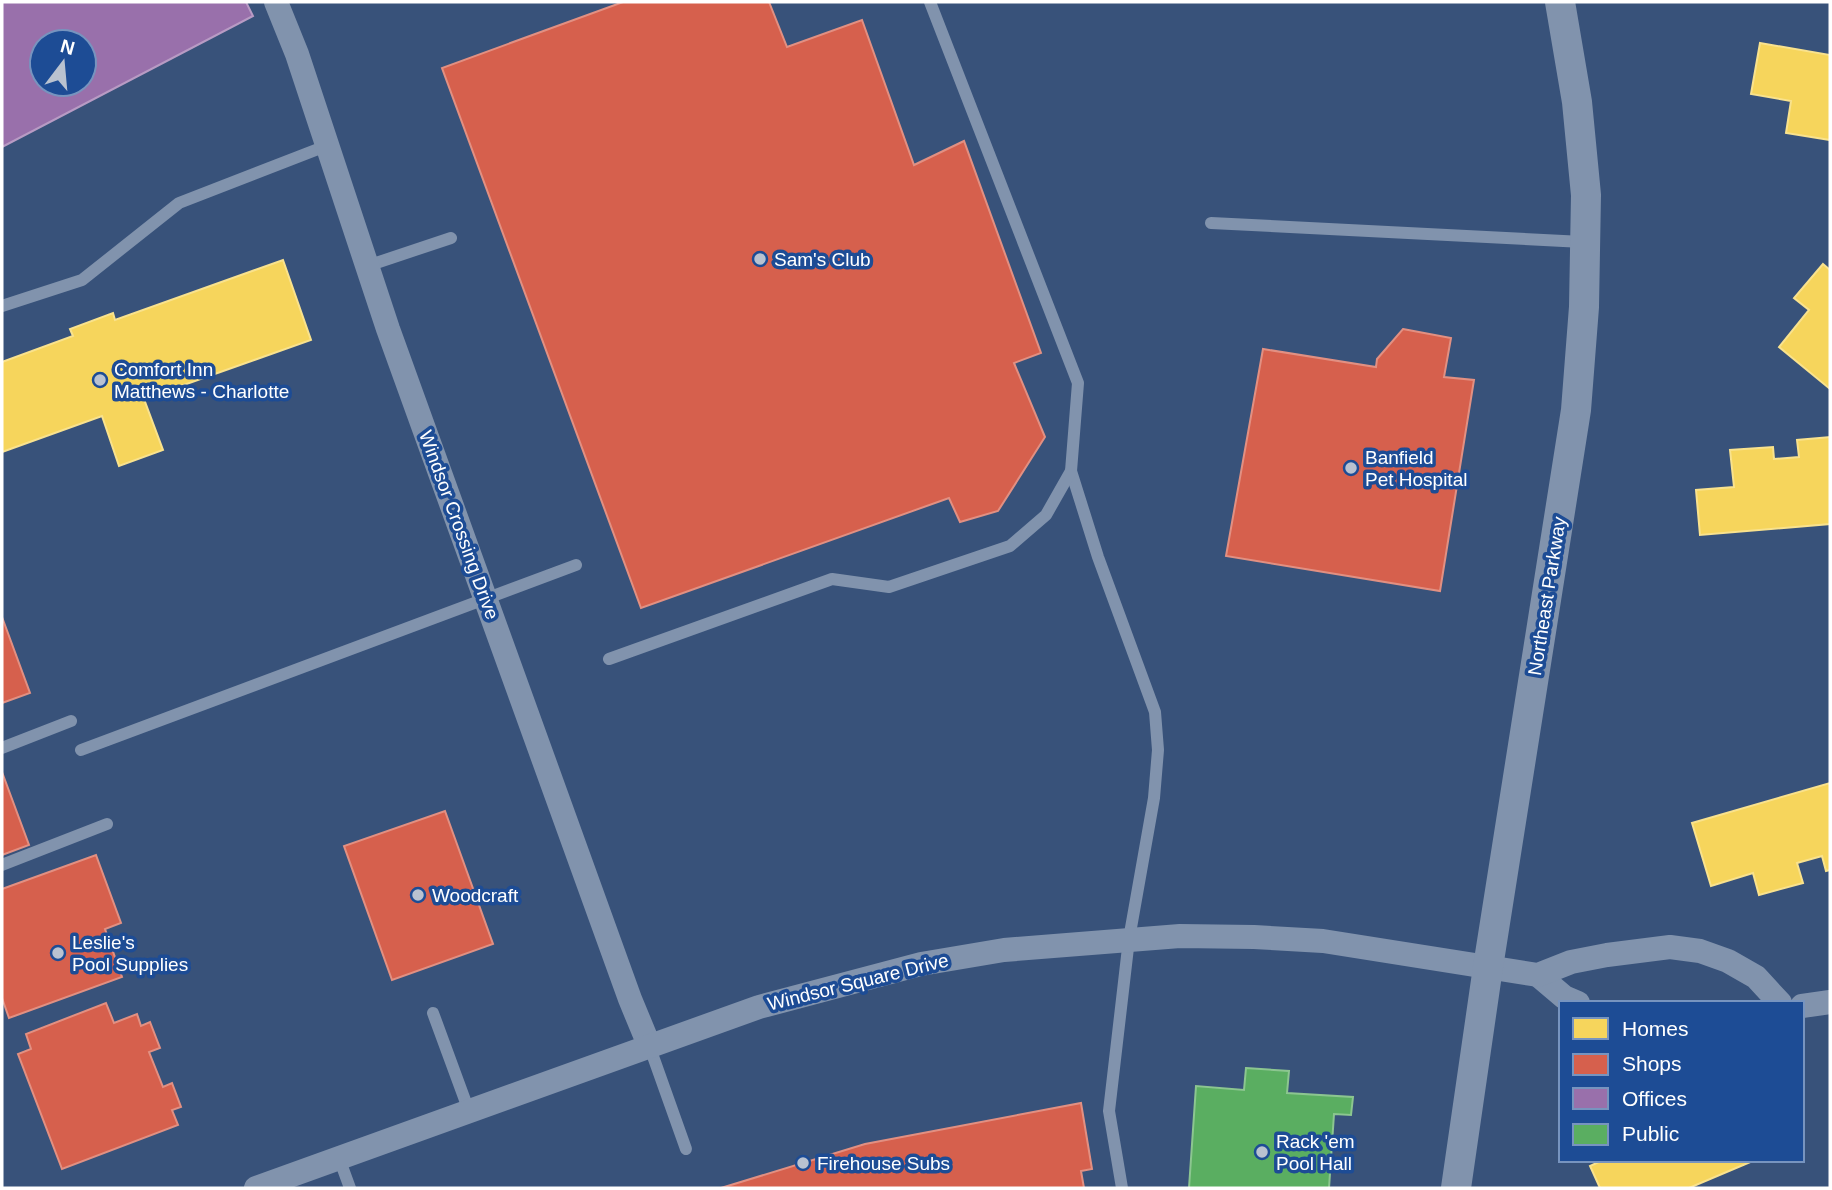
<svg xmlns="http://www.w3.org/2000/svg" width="1832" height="1190" font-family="Helvetica,sans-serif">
  <rect width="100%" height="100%" fill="#38527a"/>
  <g fill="#f6d55c" stroke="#f9e28d" stroke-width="2">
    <path d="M 1760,43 L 1830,55 L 1830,140 L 1786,133 L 1791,101 L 1751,94 Z"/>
    <path d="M 283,260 L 311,340 L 144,399 L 163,450 L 119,466 L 102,416 L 2,452 L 2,362 L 73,336 L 70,329 L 113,313 L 115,320 Z"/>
    <path d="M 1823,264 L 1830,270 L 1830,389 L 1779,347 L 1809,310 L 1794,298 Z"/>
    <path d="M 1830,437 L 1830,524 L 1700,535 L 1696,490 L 1734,487 L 1730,450 L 1773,447 L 1774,459 L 1799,457 L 1797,440 Z"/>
    <path d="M 1830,783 L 1830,870 L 1826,871 L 1822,856 L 1797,863 L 1803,883 L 1759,895 L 1753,873 L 1711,886 L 1692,823 Z"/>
    <path d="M 1603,1160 L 1755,1160 L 1689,1188 L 1600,1188 L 1590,1166 Z"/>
  </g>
  <g fill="#d6604d" stroke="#e29082" stroke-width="2">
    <path d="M 623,2 L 769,2 L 787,47 L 862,20 L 914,165 L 964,141 L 1041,353 L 1014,363 L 1045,437 L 998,511 L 960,522 L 949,498 L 641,608 L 442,68 Z"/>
    <path d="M 1403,329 L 1451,338 L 1444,377 L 1474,380 L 1440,591 L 1226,556 L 1263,349 L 1376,367 L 1377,359 Z"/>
    <path d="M 2,617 L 30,693 L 2,703 Z"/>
    <path d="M 2,772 L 29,845 L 2,855 Z"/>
    <path d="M 445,811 L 493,944 L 392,980 L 344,846 Z"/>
    <path d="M 96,855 L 121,923 L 105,929 L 122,977 L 9,1018 L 2,998 L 2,889 Z"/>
    <path d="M 106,1003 L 114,1023 L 137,1014 L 141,1026 L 150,1022 L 160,1048 L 149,1052 L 163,1087 L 172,1083 L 181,1107 L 172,1110 L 178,1125 L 62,1169 L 18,1054 L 31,1049 L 26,1034 Z"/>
    <path d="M 1081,1103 L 1092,1169 L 1081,1171 L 1084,1188 L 721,1188 L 865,1144 Z"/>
  </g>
  <path fill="#9970ab" stroke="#b89bc4" stroke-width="2" fill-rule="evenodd" d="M 2,2 L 246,2 L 253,16 L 2,147 ZM 42,42 L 84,42 L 84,84 L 42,84 Z"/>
  <path fill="#5aae61" stroke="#8cc690" stroke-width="2" d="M 1246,1068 L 1289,1071 L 1287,1093 L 1353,1097 L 1351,1115 L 1334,1114 L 1329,1188 L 1189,1188 L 1196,1086 L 1244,1090 Z"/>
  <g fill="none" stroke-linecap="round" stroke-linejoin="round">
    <g stroke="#8193ad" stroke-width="12">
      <path d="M 1211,223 L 1583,242"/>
      <path d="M 367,266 L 451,238"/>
      <path d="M 2,306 L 82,280 L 179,203 L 326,146"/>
      <path d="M 1071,471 L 1098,557 L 1155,712 L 1158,750 L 1154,798 L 1129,939 L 1109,1111 L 1122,1188"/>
      <path d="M 609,659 L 832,579 L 889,587 L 1010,546 L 1046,515 L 1071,471 L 1078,383 L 930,2"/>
      <path d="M 2,748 L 71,721"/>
      <path d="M 81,750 L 576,565"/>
      <path d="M 2,865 L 107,824"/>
      <path d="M 433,1013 L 469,1111"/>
      <path d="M 649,1045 L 686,1149"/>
      <path d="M 339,1158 L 350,1188"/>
    </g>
    <g stroke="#8193ad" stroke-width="24">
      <path d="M 276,2 L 297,54 L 388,329 L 630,999 L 649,1045"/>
      <path d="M 1538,975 L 1564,997 L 1578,1003"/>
      <path d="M 1802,1006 L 1830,1002"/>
      <path d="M 256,1188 L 759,1007 L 921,964 L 1004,950 L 1180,936 L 1254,937 L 1323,941 L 1538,975 L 1571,962 L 1607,955 L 1670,947 L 1700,951 L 1728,961 L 1756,977 L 1780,1003"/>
    </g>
    <path stroke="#8193ad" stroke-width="30" d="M 1456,1188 L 1488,967 L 1576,410 L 1584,307 L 1586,195 L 1577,102 L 1560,2"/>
  </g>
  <g fill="#b9c2d0" stroke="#1d4c95" stroke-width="2.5">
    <circle cx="760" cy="259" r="7"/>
    <circle cx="100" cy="380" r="7"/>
    <circle cx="1351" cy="468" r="7"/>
    <circle cx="418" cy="895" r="7"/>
    <circle cx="58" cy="953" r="7"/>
    <circle cx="1262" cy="1152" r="7"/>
    <circle cx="803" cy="1163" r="7"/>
  </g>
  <g text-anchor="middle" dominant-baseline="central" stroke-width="7" stroke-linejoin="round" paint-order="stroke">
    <g font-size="19" fill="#fff" stroke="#1d4c95" text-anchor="start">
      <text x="774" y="259">Sam's Club</text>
      <text x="114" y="369">Comfort Inn<tspan x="114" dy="22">Matthews - Charlotte</tspan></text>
      <text x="1365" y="457">Banfield<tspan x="1365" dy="22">Pet Hospital</tspan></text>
      <text x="432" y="895">Woodcraft</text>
      <text x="72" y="942">Leslie's<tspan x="72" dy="22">Pool Supplies</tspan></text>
      <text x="1276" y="1141">Rack 'em<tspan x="1276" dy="22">Pool Hall</tspan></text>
      <text x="817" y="1163">Firehouse Subs</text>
    </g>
    <g font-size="19" fill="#fff" stroke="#1d4c95">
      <text transform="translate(459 525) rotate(70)">Windsor Crossing Drive</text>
      <text transform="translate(1547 596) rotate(-81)">Northeast Parkway</text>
      <text transform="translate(858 982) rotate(-14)">Windsor Square Drive</text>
    </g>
  </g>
  <rect width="1832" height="1190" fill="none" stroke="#ffffff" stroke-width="7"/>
  <rect x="1559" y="1001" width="245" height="161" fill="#1d4c95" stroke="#7794bf" stroke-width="2"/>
  <rect x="1573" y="1018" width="35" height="21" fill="#f6d55c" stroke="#7794bf" stroke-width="2"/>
  <text x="1622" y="1036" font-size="21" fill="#ffffff">Homes</text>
  <rect x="1573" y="1054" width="35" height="21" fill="#d6604d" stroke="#7794bf" stroke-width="2"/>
  <text x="1622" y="1071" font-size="21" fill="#ffffff">Shops</text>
  <rect x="1573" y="1088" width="35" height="21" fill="#9970ab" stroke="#7794bf" stroke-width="2"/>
  <text x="1622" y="1106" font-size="21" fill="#ffffff">Offices</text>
  <rect x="1573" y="1124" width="35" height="21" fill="#5aae61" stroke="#7794bf" stroke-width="2"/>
  <text x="1622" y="1141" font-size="21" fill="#ffffff">Public</text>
  <g transform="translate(63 63) rotate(16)"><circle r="33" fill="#1d4c95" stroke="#7794bf" stroke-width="2"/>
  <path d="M0-5L12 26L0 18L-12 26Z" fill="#b9c2d0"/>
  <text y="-10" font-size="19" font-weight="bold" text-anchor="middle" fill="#ffffff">N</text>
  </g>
</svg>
